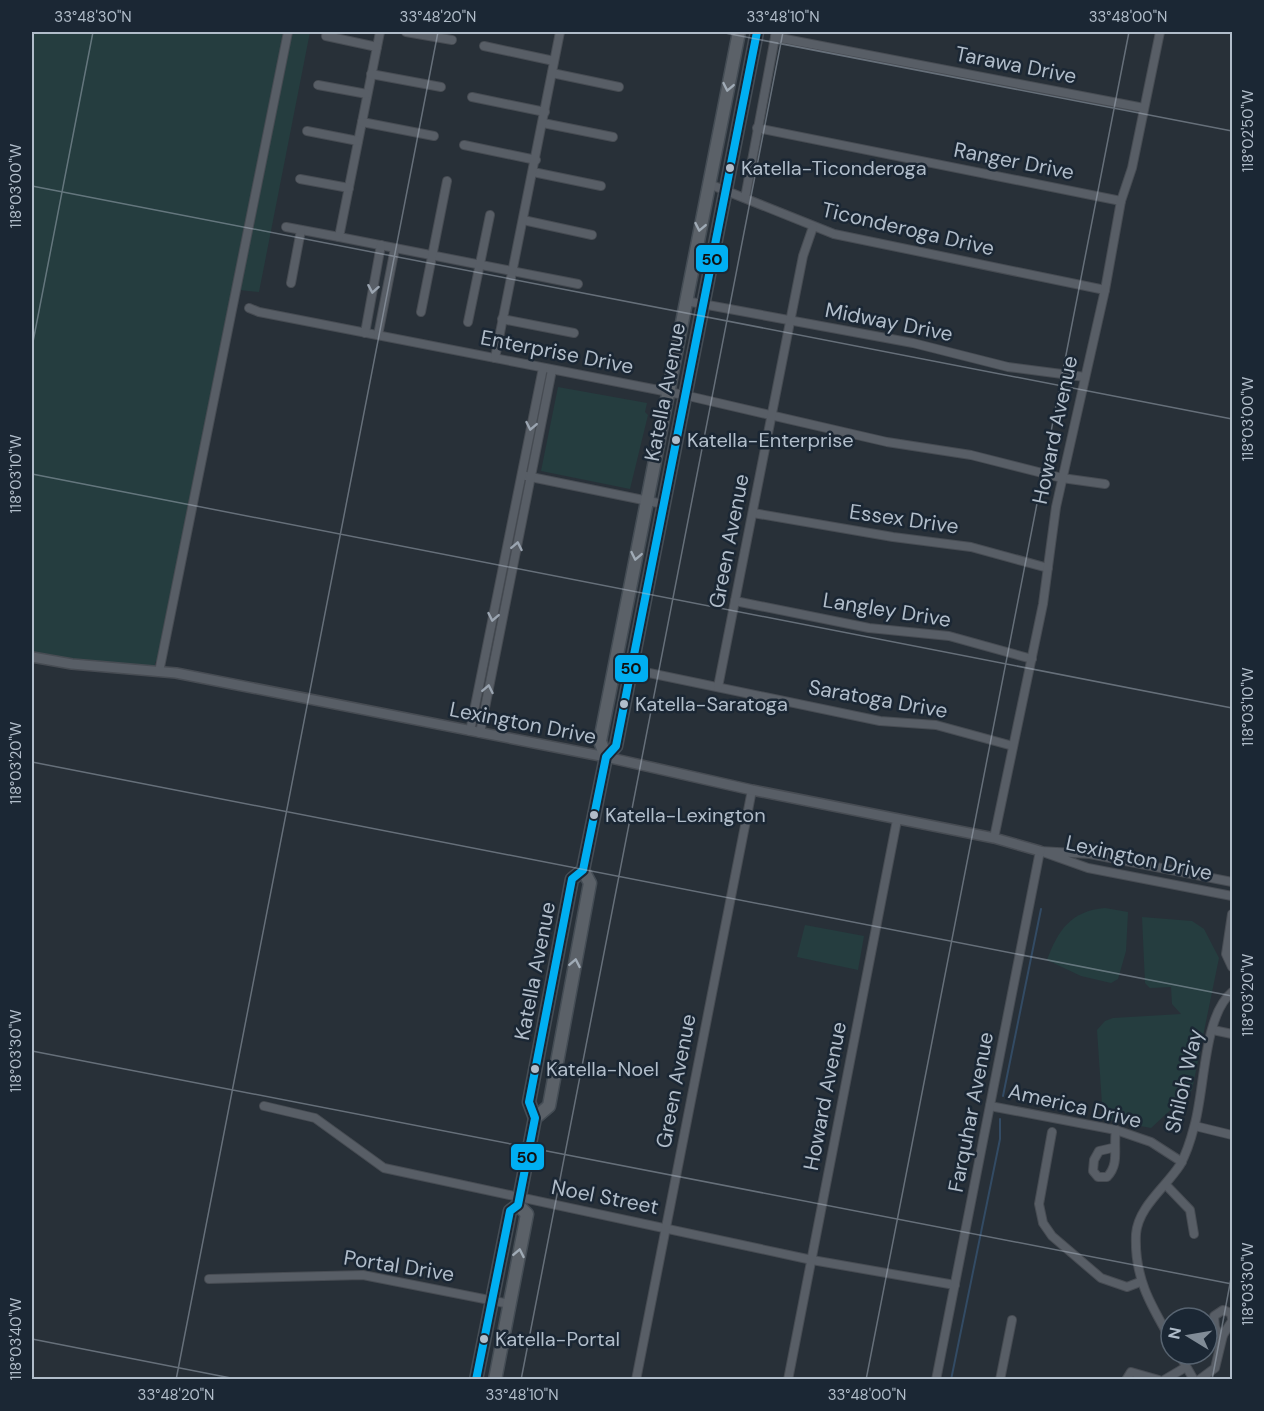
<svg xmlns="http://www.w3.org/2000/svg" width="1264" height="1411" font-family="'DM Sans',sans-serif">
  <rect width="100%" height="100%" fill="#283038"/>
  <g fill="#253d3f">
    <path d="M 32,32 L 310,32 L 259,292 L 239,290 L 164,663 L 155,662 L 155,666 L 74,660 L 32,652 Z"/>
    <path d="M 558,387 L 647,403 L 645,412 L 648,415 L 630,489 L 541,471 Z"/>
    <path d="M 1105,908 L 1128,912 L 1126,951 L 1118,979 L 1111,983 L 1081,976 L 1047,960 C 1058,930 1071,911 1105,908 Z"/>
    <path d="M 1142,917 L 1192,921 L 1204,929 L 1219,958 L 1192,1090 L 1151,1128 L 1103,1119 L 1097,1030 L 1105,1021 L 1113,1018 L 1181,1014 L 1172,1004 L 1171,987 L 1150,988 L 1145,983 Z"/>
    <path d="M 805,925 L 864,936 L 858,970 L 797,957 Z"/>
  </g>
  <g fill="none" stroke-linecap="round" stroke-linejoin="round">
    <g stroke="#334b64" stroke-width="2">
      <path d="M 1003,1096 L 1041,909"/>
      <path d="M 951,1380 L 1000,1139 L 1000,1119"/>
    </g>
    <g stroke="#474c53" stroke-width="10">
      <g id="minor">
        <path d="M 380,32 L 339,237 L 578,284"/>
        <path d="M 406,32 L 452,40"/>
        <path d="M 326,36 L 377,47"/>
        <path d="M 775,37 L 1144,108"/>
        <path d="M 484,46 L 554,61"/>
        <path d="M 552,73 L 619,87"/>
        <path d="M 371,74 L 441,87"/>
        <path d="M 318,85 L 367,94"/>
        <path d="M 472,97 L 545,112"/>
        <path d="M 362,122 L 434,136"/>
        <path d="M 543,123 L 613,137"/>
        <path d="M 757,128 L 1121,201"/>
        <path d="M 307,131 L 358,141"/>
        <path d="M 464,145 L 536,160"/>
        <path d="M 533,172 L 601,186"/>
        <path d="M 300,179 L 349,188"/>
        <path d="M 709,184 L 834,234 L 1105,290"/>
        <path d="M 745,198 L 776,32"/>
        <path d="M 523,220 L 592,235"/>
        <path d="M 286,227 L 339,237"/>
        <path d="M 291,283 L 301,230"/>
        <path d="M 686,301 L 913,343 L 1008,367 L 1085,377"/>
        <path d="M 249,308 L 259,312 L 684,395 L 887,442 L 971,455 L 1062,478 L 1105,484"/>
        <path d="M 421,312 L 447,181"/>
        <path d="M 502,319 L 574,333"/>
        <path d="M 468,322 L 490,215"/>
        <path d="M 365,333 L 381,245"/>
        <path d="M 378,335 L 395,248"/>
        <path d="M 495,358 L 560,32"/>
        <path d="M 526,476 L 663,504"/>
        <path d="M 753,513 L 893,537 L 971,547 L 1048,568"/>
        <path d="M 735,601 L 869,628 L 949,636 L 1032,659"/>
        <path d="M 630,669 L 880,721 L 936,725 L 1013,746"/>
        <path d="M 159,672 L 288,32"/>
        <path d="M 718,687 L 803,256 L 813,227"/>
        <path d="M 470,731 L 543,368"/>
        <path d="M 480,733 L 552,370"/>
        <path d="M 994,838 L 1043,604 L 1056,507 L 1105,290 L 1121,201 L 1132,168 L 1160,32"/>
        <path d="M 1232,882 L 1090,854 L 1040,851 L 1088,868 L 1232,896"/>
        <path d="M 1232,914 L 1226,954 L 1232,967"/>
        <path d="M 1213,1030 L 1232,1034"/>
        <path d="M 264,1106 L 315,1118 L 384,1168 L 812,1260 L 955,1285"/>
        <path d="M 990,1106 L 1116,1130 L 1151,1142 L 1182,1162"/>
        <path d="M 1195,1126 L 1232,1135"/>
        <path d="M 1052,1132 L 1039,1204 L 1043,1223 L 1052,1236 L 1101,1278 L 1127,1287 L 1140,1282"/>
        <path d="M 1112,1148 L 1099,1151 L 1094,1160 L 1093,1171 L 1098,1177 L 1107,1177 C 1120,1164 1113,1147 1116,1130"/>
        <path d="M 1166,1185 L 1190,1210 L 1194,1234"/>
        <path d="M 209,1279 L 363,1275 L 510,1304"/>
        <path d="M 1223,1335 L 1219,1335 L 1215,1327 L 1214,1316 L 1223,1310 L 1231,1313 L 1232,1319"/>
        <path d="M 1171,1340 C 1150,1304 1134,1277 1136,1234 C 1138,1207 1166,1187 1180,1165 C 1186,1154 1191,1139 1194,1127 C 1205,1091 1203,1016 1232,992"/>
        <path d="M 1179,1354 L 1194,1380"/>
        <path d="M 636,1380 L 752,790"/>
        <path d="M 788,1380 L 897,820"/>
        <path d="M 936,1380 L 1040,851"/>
        <path d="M 1000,1380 L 1012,1320"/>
        <path d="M 1126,1380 L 1131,1372 L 1159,1380"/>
        <path d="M 1164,1380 L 1186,1367"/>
        <path d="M 1199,1380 L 1215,1368 L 1223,1335 L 1232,1321"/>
      </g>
    </g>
    <g stroke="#474c53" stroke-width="12">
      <path id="tertiary" d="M 32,657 L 72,664 L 176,673 L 606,757 L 752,790 L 994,838 L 1040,851"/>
    </g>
    <g stroke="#454d55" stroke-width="15">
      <g id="primary">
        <path d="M 606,757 L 600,741 L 739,32"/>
        <path d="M 535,1118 L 549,1106 L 590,883 L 583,870"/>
        <path d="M 476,1380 L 510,1211 L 518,1205 L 535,1118 L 529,1102 L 572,879 L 583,870 L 606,757 L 616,746 L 757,32"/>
        <path d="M 495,1380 L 527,1214 L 518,1205"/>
      </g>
    </g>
    <use href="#minor" stroke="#585e66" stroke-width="8"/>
    <use href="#tertiary" stroke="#585e66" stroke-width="9"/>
    <use href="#primary" stroke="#5b6168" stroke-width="12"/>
    <g stroke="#1b2734" stroke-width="12">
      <path id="bus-1" d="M 476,1380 L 510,1211 L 518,1205 L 535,1118 L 529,1102 L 572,879 L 583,870 L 606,757 L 616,746 L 757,32"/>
    </g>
    <use href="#bus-1" stroke="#00aff2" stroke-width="8"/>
  </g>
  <defs><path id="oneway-chevron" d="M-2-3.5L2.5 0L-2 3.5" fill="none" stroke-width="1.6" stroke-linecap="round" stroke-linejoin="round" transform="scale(1.5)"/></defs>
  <g stroke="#a0abb6">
    <use href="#oneway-chevron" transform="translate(728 87) rotate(101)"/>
    <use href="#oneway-chevron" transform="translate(700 227) rotate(101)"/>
    <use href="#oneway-chevron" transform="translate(636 556) rotate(101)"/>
    <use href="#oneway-chevron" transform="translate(575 963) rotate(-79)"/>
    <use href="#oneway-chevron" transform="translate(519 1253) rotate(-79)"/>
  </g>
  <g stroke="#9ba5b1">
    <use href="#oneway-chevron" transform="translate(373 289) rotate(100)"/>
    <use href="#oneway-chevron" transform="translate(531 426) rotate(101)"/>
    <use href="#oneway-chevron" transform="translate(517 546) rotate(-79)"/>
    <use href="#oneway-chevron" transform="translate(493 617) rotate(101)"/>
    <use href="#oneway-chevron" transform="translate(488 689) rotate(-79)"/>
  </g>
  <path fill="none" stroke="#b1bdca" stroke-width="1.5" stroke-opacity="0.45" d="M 720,32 L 1232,131M 32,186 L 1232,419M 32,347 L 93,32M 32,474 L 1232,708M 32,762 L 1232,996M 32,1051 L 1232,1284M 32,1339 L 241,1380M 176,1380 L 438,32M 521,1380 L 783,32M 866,1380 L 1129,32M 1212,1380 L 1232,1273"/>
  <g fill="#b1bdca" stroke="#1b2734" stroke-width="2">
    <circle cx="730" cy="168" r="5"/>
    <circle cx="676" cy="440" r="5"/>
    <circle cx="624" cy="704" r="5"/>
    <circle cx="594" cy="815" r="5"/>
    <circle cx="535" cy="1069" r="5"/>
    <circle cx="484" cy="1339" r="5"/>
  </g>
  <g text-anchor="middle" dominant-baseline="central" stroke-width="5" stroke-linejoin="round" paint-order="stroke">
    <g font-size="20" fill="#b1bdca" stroke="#1b2734" text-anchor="start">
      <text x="741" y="168">Katella-Ticonderoga</text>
      <text x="687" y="440">Katella-Enterprise</text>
      <text x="635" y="704">Katella-Saratoga</text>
      <text x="605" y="815">Katella-Lexington</text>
      <text x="546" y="1069">Katella-Noel</text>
      <text x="495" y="1339">Katella-Portal</text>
    </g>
    <g font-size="21" fill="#b1bdca" stroke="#1b2734">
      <text transform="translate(1016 65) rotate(11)">Tarawa Drive</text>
      <text transform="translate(1014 161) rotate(11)">Ranger Drive</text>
      <text transform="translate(908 229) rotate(13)">Ticonderoga Drive</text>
      <text transform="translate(889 322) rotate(11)">Midway Drive</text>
      <text transform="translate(557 352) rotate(11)">Enterprise Drive</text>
      <text transform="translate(665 392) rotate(-79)">Katella Avenue</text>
      <text transform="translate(1055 430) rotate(-78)">Howard Avenue</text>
      <text transform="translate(904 519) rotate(8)">Essex Drive</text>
      <text transform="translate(729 541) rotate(-79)">Green Avenue</text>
      <text transform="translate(887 610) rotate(9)">Langley Drive</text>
      <text transform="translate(878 699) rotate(10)">Saratoga Drive</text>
      <text transform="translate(523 723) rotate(11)">Lexington Drive</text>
      <text transform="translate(1139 858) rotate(12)">Lexington Drive</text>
      <text transform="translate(535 971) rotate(-79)">Katella Avenue</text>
      <text transform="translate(676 1081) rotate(-79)">Green Avenue</text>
      <text transform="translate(1184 1081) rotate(-77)">Shiloh Way</text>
      <text transform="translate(825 1096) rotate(-79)">Howard Avenue</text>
      <text transform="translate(1075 1106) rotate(13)">America Drive</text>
      <text transform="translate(971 1112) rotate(-79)">Farquhar Avenue</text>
      <text transform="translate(605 1197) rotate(11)">Noel Street</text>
      <text transform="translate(399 1266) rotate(9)">Portal Drive</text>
    </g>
  </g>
  <g stroke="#1b2734" stroke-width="2">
    <rect x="695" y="244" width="34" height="29" rx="6" fill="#00aff2"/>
    <rect x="614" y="654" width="35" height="29" rx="6" fill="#00aff2"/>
    <rect x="510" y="1143" width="35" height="28" rx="6" fill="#00aff2"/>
  </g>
  <g font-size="16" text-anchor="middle" font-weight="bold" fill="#111">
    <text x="712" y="265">50</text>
    <text x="631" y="674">50</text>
    <text x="527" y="1163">50</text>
  </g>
  <rect width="1264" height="1411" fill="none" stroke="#1b2734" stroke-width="66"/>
  <g transform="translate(1189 1336) rotate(281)"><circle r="28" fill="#1b2734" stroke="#576370" stroke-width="1.5"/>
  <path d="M0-4.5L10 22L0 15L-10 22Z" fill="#818c97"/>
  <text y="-9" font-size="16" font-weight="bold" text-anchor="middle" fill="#b1bdca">N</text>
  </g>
  <rect x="33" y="33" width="1198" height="1345" fill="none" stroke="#b1bdca" stroke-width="2"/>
  <g font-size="15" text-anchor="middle" fill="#b1bdca">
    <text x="93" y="22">33°48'30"N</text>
    <text x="438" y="22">33°48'20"N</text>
    <text x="783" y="22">33°48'10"N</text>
    <text x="1128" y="22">33°48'00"N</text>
    <text transform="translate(1248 131) rotate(-90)" y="5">118°02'50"W</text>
    <text transform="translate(16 186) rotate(-90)" y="5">118°03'00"W</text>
    <text transform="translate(1248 419) rotate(-90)" y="5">118°03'00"W</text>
    <text transform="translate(16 474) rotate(-90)" y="5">118°03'10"W</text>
    <text transform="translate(1248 707) rotate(-90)" y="5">118°03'10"W</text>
    <text transform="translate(16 763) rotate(-90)" y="5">118°03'20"W</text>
    <text transform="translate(1248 995) rotate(-90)" y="5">118°03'20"W</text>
    <text transform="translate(16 1051) rotate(-90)" y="5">118°03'30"W</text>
    <text transform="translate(1248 1284) rotate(-90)" y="5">118°03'30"W</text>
    <text transform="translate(16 1339) rotate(-90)" y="5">118°03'40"W</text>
    <text x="176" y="1400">33°48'20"N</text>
    <text x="522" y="1400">33°48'10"N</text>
    <text x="867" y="1400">33°48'00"N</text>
  </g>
</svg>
